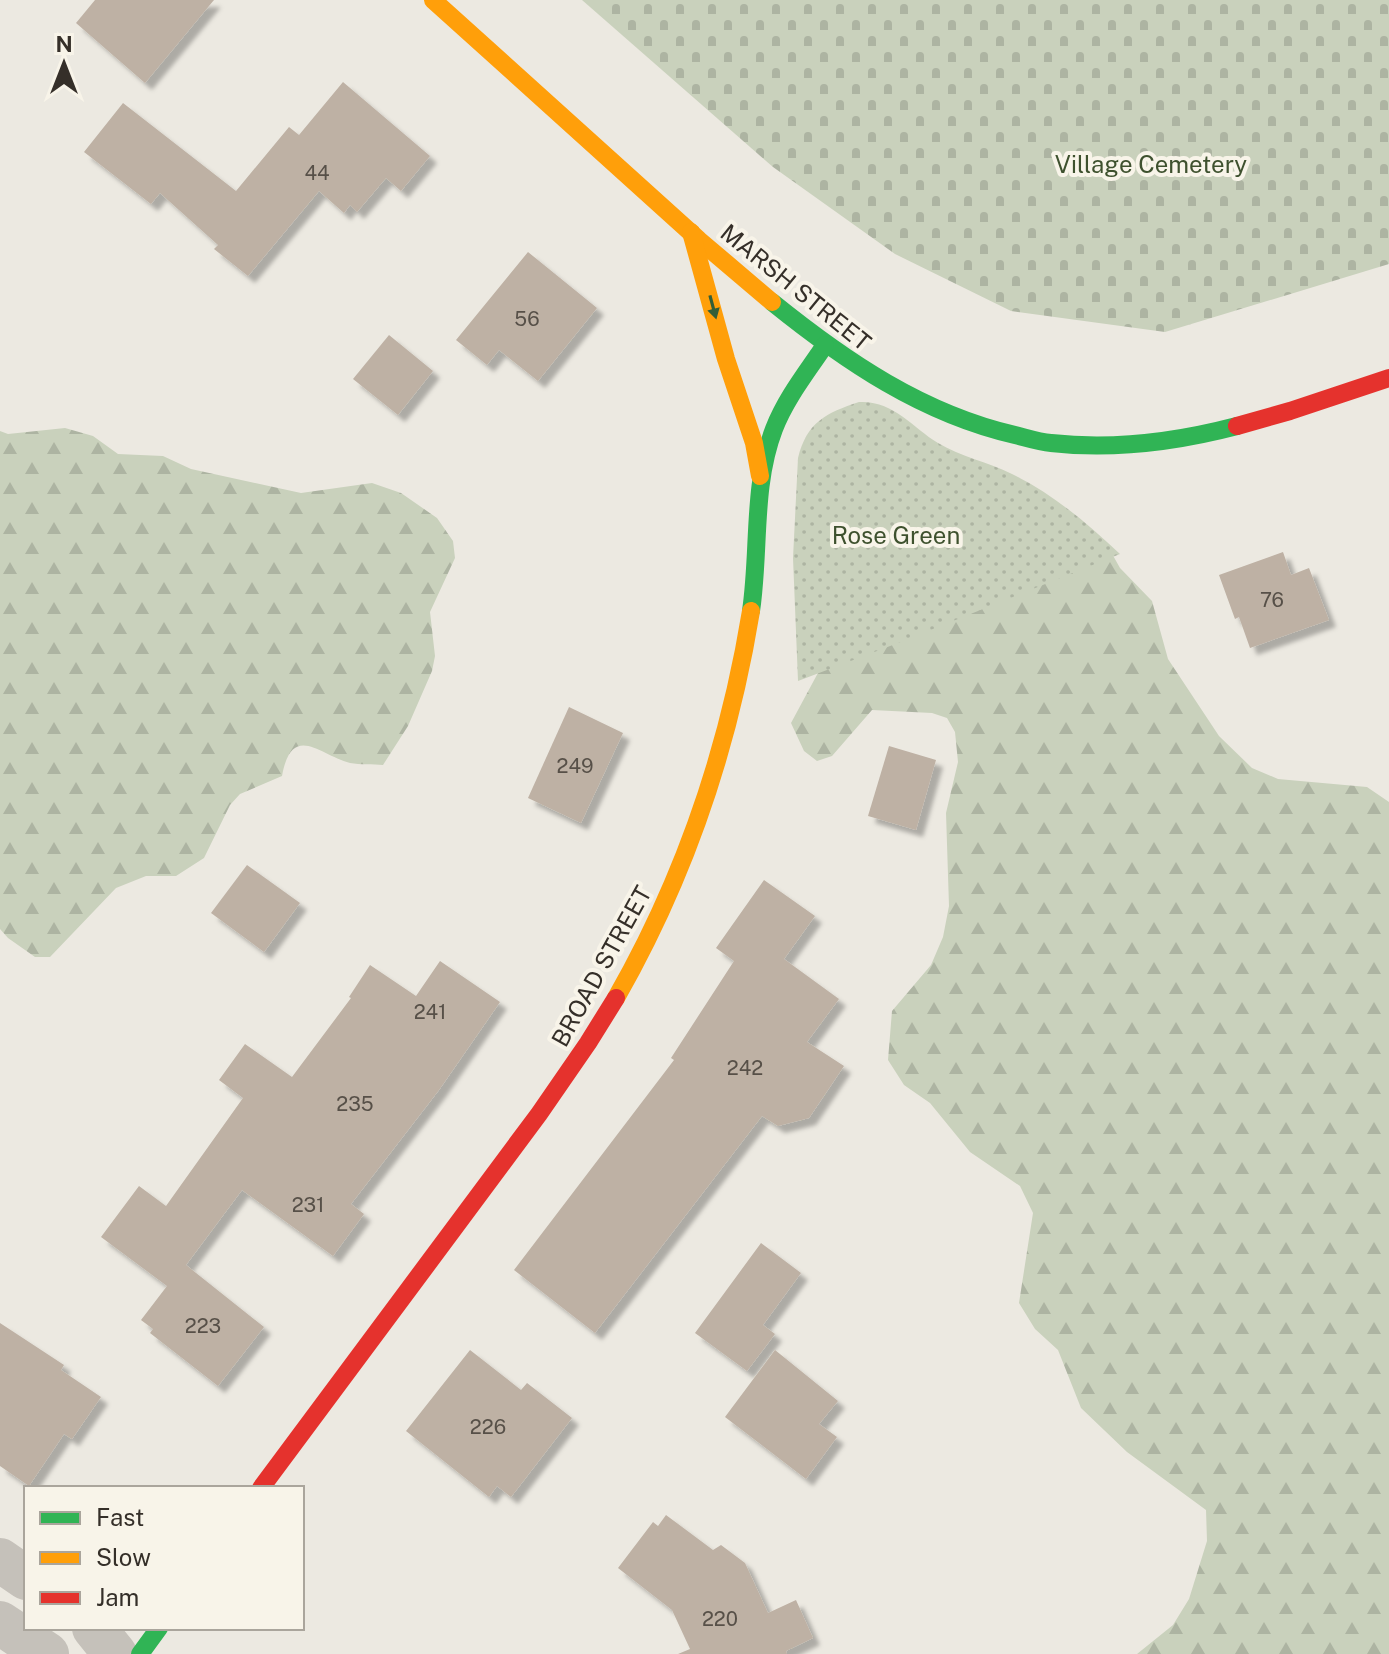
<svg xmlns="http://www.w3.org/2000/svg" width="1389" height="1654" font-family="'Public Sans',sans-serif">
  <defs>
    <pattern id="forest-firs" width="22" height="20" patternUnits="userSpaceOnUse" patternTransform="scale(2)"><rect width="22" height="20" fill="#c9d1bc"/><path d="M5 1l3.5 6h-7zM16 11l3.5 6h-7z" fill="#adb4a2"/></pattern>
    <pattern id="cemetery-stones" width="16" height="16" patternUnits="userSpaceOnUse" patternTransform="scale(2)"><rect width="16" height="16" fill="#c9d1bc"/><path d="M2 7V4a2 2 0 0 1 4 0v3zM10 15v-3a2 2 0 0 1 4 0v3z" fill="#adb4a2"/></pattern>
    <pattern id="park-dots" width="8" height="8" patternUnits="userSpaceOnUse" patternTransform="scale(2)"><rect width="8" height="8" fill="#c9d1bc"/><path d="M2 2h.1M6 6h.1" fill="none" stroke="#adb4a2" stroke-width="1.8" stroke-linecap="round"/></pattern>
    <filter id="shadow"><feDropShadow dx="7" dy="7" stdDeviation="2" flood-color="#0004"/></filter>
  </defs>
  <rect width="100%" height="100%" fill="#ece9e1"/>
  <g fill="url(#forest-firs)">
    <path d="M 65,428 L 93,436 L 118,454 L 163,456 L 191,469 L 301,493 L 372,483 L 401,493 L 437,518 L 453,541 L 455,558 L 430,612 L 435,656 L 432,671 L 408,726 L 383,765 C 373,764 360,765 350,763 C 321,756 292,721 282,776 L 240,794 L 230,805 L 204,858 L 176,876 L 146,876 L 116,888 L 50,957 L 35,957 L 8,938 L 0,929 L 0,431 L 8,434 Z"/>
    <path d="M 1106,543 L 1120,568 L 1152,601 L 1168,659 L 1219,736 L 1252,768 L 1278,779 L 1367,787 L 1389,802 L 1389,1654 L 1137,1654 L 1173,1625 L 1189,1599 L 1207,1541 L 1206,1510 L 1127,1452 L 1081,1408 L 1058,1350 L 1035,1329 L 1019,1303 L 1033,1213 L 1020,1186 L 970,1152 L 930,1103 L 904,1085 L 888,1060 L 892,1011 L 931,965 L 943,937 L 949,906 L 946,813 L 958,762 L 955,732 L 947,718 L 932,713 L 872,710 L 832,756 L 817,761 L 804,751 L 791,723 L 819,671 Z"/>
  </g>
  <path fill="url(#cemetery-stones)" d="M 582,0 L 1389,0 L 1389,264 L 1165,332 L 1011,311 L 895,254 L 773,167 Z"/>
  <path fill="url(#park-dots)" d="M 859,402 C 893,400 912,427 938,443 C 961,457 988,462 1012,474 C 1053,494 1087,523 1120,554 L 898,643 L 798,681 L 793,558 L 798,458 C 807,422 826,413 859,402 Z"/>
  <g fill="#beb1a4" filter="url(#shadow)">
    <path d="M 95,0 L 214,0 L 145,83 L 76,23 Z"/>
    <path d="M 343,82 L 430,156 L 401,191 L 386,178 L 357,212 L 350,205 L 344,213 L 319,191 L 248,276 L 214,249 L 218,245 L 160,193 L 151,204 L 84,152 L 123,103 L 236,191 L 289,127 L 299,135 Z"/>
    <path d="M 528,252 L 597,308 L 538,381 L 499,350 L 487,365 L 456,340 Z"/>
    <path d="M 389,335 L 433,371 L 398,415 L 353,379 Z"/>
    <path d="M 1283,552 L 1291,575 L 1309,568 L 1329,620 L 1250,648 L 1239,617 L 1235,619 L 1219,575 Z"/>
    <path d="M 569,707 L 623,733 L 581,823 L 528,798 Z"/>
    <path d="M 889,746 L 936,760 L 916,830 L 868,816 Z"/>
    <path d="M 247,865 L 300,903 L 264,952 L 211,913 Z"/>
    <path d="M 764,880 L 815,916 L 784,959 L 839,999 L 807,1042 L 844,1066 L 809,1118 L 778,1126 L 762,1116 L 595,1333 L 514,1270 L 674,1060 L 671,1058 L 734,961 L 716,948 Z"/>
    <path d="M 440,961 L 500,1002 L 439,1090 L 351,1204 L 364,1214 L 333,1256 L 242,1190 L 186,1265 L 264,1327 L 218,1386 L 150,1333 L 153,1329 L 141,1320 L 167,1286 L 101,1237 L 139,1186 L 166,1206 L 243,1098 L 219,1080 L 245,1044 L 292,1077 L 351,998 L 349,997 L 370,965 L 416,996 Z"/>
    <path d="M 761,1243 L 801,1273 L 763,1325 L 775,1334 L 747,1371 L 695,1333 Z"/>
    <path d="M 0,1323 L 64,1365 L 61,1370 L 101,1397 L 72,1439 L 64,1434 L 29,1486 L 0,1466 Z"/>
    <path d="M 470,1350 L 521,1390 L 527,1383 L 572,1418 L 511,1497 L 497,1486 L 489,1497 L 406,1431 Z"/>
    <path d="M 775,1350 L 838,1401 L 819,1424 L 837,1437 L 806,1479 L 725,1417 Z"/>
    <path d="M 666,1515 L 713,1550 L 721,1545 L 745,1563 L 768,1613 L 796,1600 L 813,1638 L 786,1651 L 787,1654 L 678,1654 L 690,1649 L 672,1610 L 618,1568 L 653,1522 L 658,1526 Z"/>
  </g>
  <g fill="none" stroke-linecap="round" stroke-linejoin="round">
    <g stroke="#c5c1ba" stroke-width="44">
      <path d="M 0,1560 L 26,1578"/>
      <path d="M 0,1623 L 47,1654"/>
      <path d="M 94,1628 L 115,1654"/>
    </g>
    <g stroke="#30b455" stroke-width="18">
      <path d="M 772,302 C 845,361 923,414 1015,435 C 1027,438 1039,442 1051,443 C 1114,450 1176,442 1237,426"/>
      <path d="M 751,611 C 760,551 752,486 774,429 C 786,398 807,372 825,345"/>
      <path d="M 140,1654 L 159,1628"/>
    </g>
    <g stroke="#ff9f0a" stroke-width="18">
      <path d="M 433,0 L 699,240 L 772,302"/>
      <path d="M 691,232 L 726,359 L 754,443 L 760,476"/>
      <path d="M 616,998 C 684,879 729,746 751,611"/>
    </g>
    <g stroke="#e5322d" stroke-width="18">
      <path d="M 1237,426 L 1290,411 L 1389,378"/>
      <path d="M 261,1488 L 539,1114 L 588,1043 L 616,998"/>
    </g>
  </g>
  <defs><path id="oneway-solid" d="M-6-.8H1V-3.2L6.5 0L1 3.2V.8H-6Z" transform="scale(2)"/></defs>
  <use fill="#335e38" href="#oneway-solid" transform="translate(713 307) rotate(75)"/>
  <g text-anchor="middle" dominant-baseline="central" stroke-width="8" stroke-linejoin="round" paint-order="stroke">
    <g font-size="20" fill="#575048">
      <text x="317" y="173">44</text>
      <text x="527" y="319">56</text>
      <text x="1272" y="600">76</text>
      <text x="575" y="766">249</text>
      <text x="430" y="1012">241</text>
      <text x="745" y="1068">242</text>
      <text x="355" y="1104">235</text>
      <text x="308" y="1205">231</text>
      <text x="203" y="1326">223</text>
      <text x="488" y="1427">226</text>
      <text x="720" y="1619">220</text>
    </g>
    <g font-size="24" fill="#3e512e" stroke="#f8f4e9">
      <text x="1151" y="164">Village Cemetery</text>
      <text x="896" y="535">Rose Green</text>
    </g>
    <g font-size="24" fill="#352f29" stroke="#f8f4e9">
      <text transform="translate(796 287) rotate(39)">MARSH STREET</text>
      <text transform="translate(601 966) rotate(-61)">BROAD STREET</text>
    </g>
  </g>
  <rect x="24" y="1486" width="280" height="144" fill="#f8f4e9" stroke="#aaa59c" stroke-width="2"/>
  <rect x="40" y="1512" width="40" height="12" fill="#30b455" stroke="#aaa59c" stroke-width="2"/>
  <text x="96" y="1526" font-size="24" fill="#352f29">Fast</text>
  <rect x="40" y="1552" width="40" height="12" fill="#ff9f0a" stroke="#aaa59c" stroke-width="2"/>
  <text x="96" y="1566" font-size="24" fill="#352f29">Slow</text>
  <rect x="40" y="1592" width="40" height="12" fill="#e5322d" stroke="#aaa59c" stroke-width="2"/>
  <text x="96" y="1606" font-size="24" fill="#352f29">Jam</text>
  <g transform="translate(64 64)" stroke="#f8f4e9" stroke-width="6" paint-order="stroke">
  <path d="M0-6L14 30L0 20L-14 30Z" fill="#352f29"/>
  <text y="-12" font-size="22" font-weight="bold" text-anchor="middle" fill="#352f29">N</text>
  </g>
</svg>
